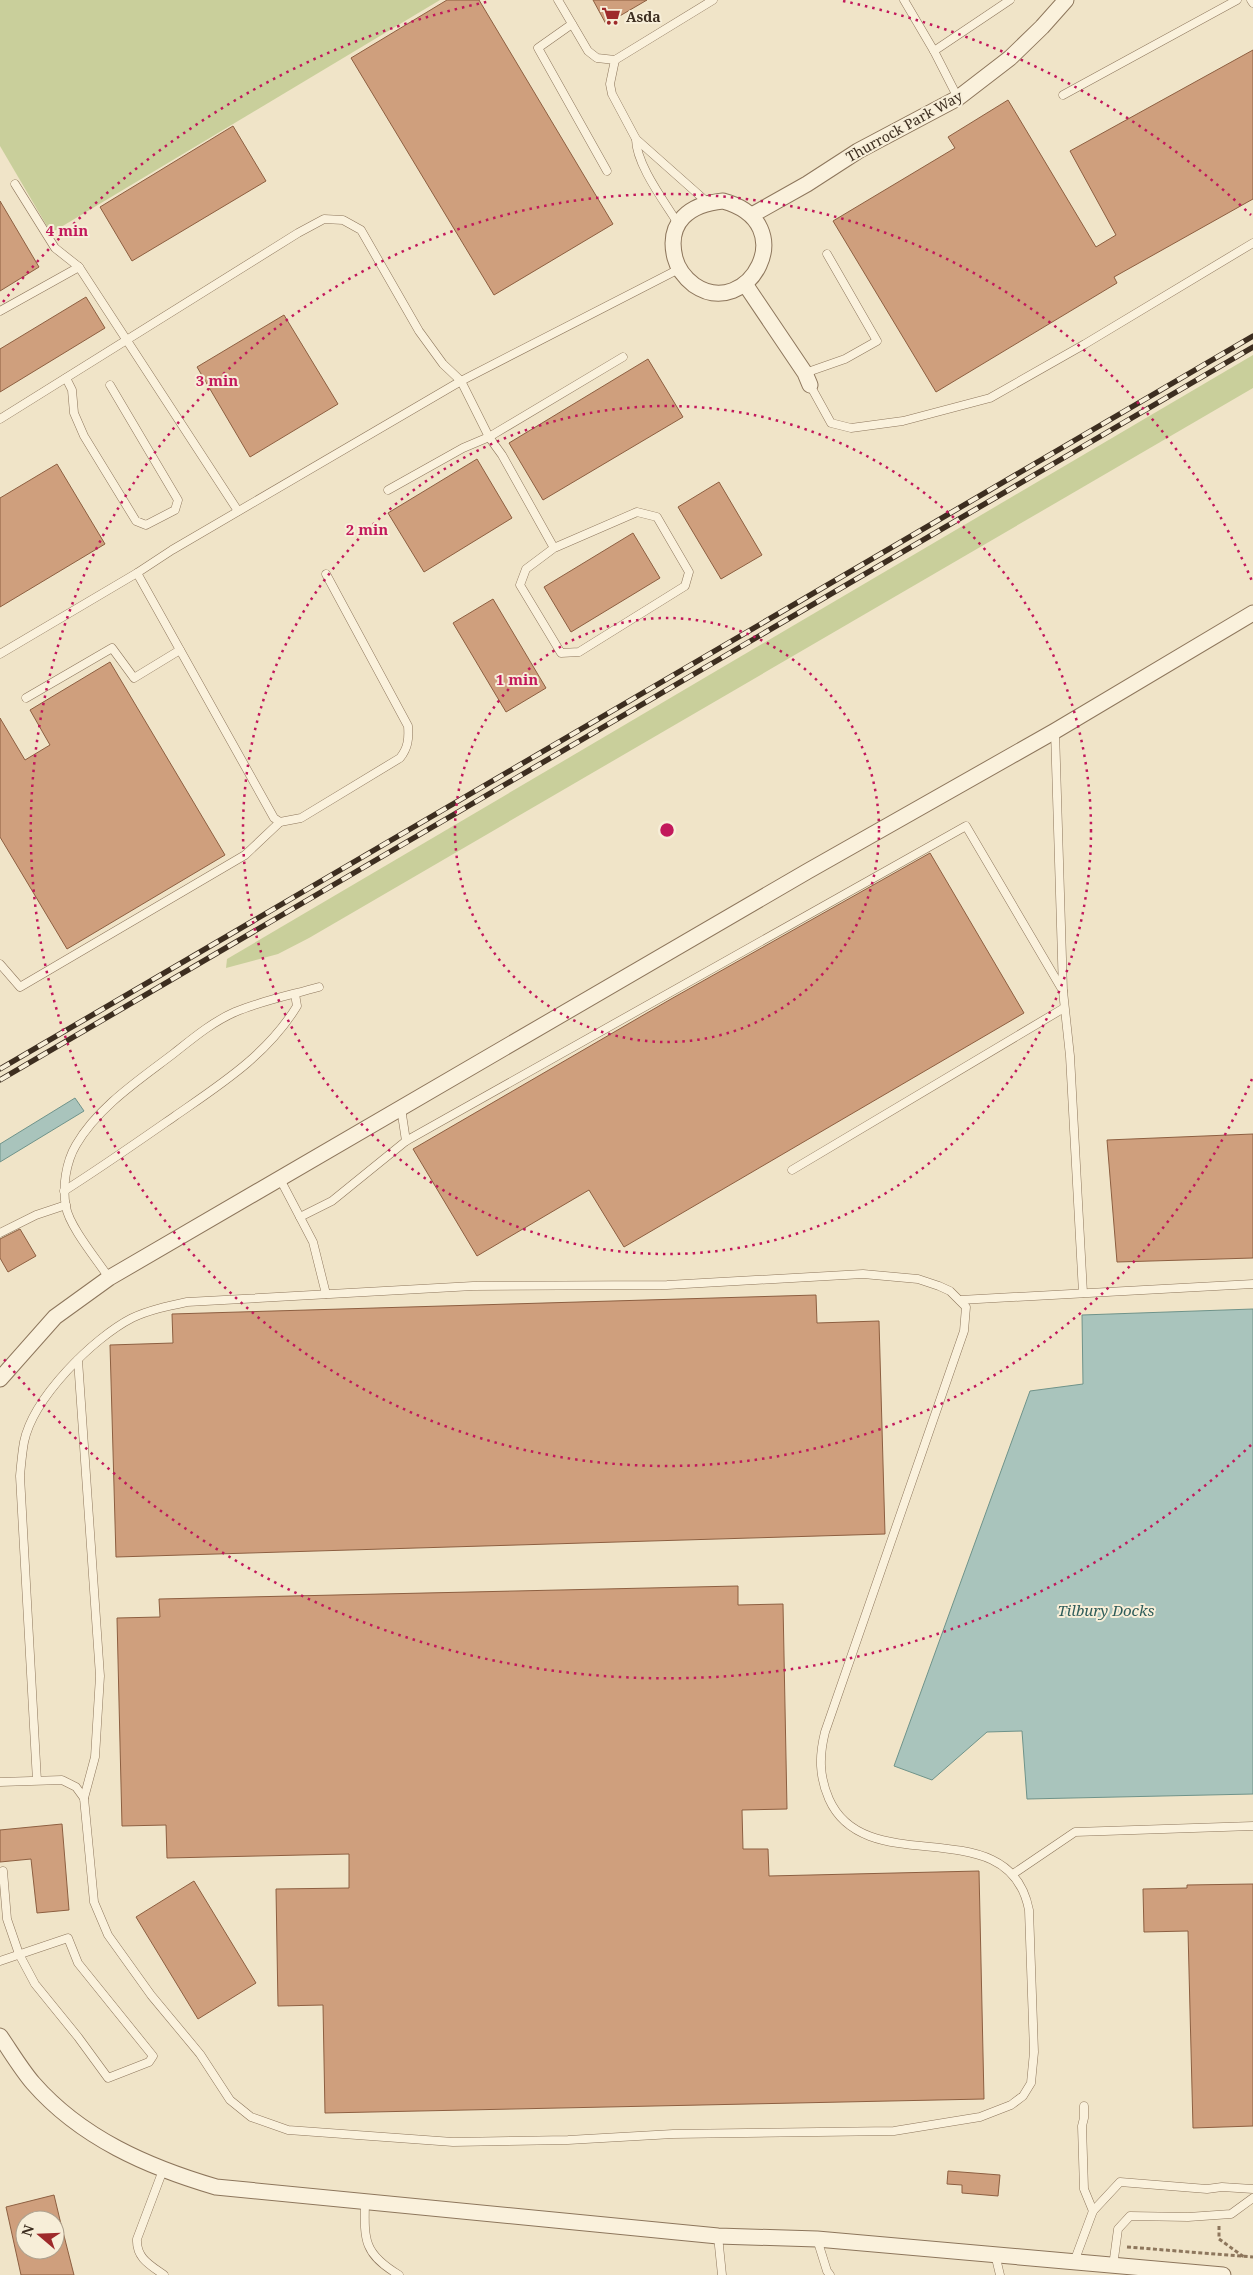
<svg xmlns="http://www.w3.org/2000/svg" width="1253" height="2275" font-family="'Noto Serif',serif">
  <rect width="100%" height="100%" fill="#f0e4c8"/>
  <g fill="#c9cf9b">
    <path d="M 0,0 L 440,0 L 51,233 L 0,146 Z"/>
    <path d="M 1253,355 L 1253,388 L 309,938 L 278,954 L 226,968 L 227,959 Z"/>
  </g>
  <g fill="#a9c4bc" stroke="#6f938a">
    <path d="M 75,1098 L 84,1111 L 0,1162 L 0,1144 Z"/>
    <path d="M 1253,1309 L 1253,1794 L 1027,1799 L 1022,1731 L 987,1732 L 932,1780 L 894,1766 L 1030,1391 L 1083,1384 L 1082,1315 Z"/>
  </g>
  <g fill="#cf9f7d" stroke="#8d5f41">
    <path d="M 447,0 L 479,0 L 613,224 L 494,295 L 351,58 Z"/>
    <path d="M 593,0 L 647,0 L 606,24 Z"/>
    <path d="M 1253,50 L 1253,199 L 1114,277 L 1117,283 L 936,392 L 833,221 L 955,148 L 948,137 L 1008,100 L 1096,247 L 1116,235 L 1070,151 Z"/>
    <path d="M 233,126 L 266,181 L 132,261 L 100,207 Z"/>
    <path d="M 0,201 L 39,267 L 0,291 Z"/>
    <path d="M 86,297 L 105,328 L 0,392 L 0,349 Z"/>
    <path d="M 284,315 L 338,404 L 250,457 L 197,367 Z"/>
    <path d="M 648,359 L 683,417 L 543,500 L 509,443 Z"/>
    <path d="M 477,459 L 512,518 L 424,572 L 388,513 Z"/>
    <path d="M 57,464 L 105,544 L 0,607 L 0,498 Z"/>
    <path d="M 719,482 L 762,555 L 721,579 L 678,507 Z"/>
    <path d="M 633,533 L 660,578 L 571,632 L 544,587 Z"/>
    <path d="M 493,599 L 546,688 L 506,712 L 453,623 Z"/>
    <path d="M 110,662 L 225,855 L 67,949 L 0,837 L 0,718 L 25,760 L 50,745 L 30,710 Z"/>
    <path d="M 930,853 L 1024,1013 L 624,1247 L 589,1190 L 477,1256 L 413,1149 L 671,999 Z"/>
    <path d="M 1253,1134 L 1253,1258 L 1117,1262 L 1107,1140 Z"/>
    <path d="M 20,1229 L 36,1256 L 8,1272 L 0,1258 L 0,1239 Z"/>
    <path d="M 816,1295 L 817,1323 L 879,1321 L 885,1534 L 116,1557 L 110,1345 L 173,1343 L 172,1314 Z"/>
    <path d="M 738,1586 L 738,1605 L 783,1604 L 787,1809 L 742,1810 L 743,1849 L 768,1849 L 769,1876 L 979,1871 L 984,2099 L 325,2113 L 323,2005 L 278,2006 L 276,1889 L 349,1888 L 349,1854 L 167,1858 L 166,1825 L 122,1826 L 117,1618 L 160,1617 L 159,1599 Z"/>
    <path d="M 62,1824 L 69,1910 L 37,1913 L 31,1859 L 0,1862 L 0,1830 Z"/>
    <path d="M 194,1881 L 256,1983 L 198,2019 L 136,1917 Z"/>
    <path d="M 1253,1884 L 1253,2126 L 1193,2128 L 1188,1931 L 1144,1932 L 1143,1889 L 1187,1888 L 1187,1885 Z"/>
    <path d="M 948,2171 L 1000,2175 L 998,2196 L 962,2193 L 962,2185 L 947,2184 Z"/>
    <path d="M 54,2195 L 60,2220 L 25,2220 L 25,2250 L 55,2250 L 55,2221 L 60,2220 L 74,2275 L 21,2275 L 6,2207 Z"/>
  </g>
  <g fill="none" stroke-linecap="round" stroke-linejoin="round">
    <g stroke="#8d765c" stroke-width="9">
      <g id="service">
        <path d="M 558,0 L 588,51 L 597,58 L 615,60 L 713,0"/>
        <path d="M 904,0 L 934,51 L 958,98"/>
        <path d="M 1251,0 L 1253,3"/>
        <path d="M 572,24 L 538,48 L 607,171"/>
        <path d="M 934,51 L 1010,0"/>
        <path d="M 615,60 L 610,84 L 612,94 L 636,139 L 707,202"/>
        <path d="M 1063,95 L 1237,0"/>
        <path d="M 636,139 C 636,164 664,201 677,222"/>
        <path d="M 15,184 L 55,248 L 79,267"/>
        <path d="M 0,311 L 79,267 L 238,511"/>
        <path d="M 805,373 L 845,359 L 877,341 L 827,254"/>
        <path d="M 66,378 L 72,390 L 74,413 L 84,436 L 136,521 L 146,525 L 175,510 L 178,500 L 110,385"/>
        <path d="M 810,385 L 831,423 L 851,428 L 903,421 L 990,398 L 1085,344 L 1253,243"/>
        <path d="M 0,419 L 298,233 L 324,219 L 343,220 L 361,230 L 419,331 L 443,364 L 461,381 L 489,437 L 502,455 L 554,548 L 526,569 L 520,585 L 561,653 L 579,652 L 685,586 L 689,572 L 657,517 L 637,512 L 554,548"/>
        <path d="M 388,490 L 463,448 L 489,437 L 623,357"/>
        <path d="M 137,573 L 274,818 L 280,822 L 301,818 L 400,758 C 408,748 409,739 408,726 L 326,574"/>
        <path d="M 0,654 L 137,573 L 172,550 L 461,381 L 679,269"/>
        <path d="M 26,698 L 112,648 L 134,678 L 180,650"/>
        <path d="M 1055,731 L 1063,991 L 1070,1056 L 1083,1293"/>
        <path d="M 0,964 L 20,987 L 245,855 L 280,822"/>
        <path d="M 401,1108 L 406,1141"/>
        <path d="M 792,1170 L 1064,1008"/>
        <path d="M 280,1179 L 313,1242 L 326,1294"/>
        <path d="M 64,1191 C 102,1167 139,1141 175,1116 C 221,1084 267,1055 297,1006 L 295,994"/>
        <path d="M 300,1217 L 332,1201 L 406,1141 L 966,826 L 1063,991"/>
        <path d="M 0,1233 L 36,1215 L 66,1205"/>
        <path d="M 109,1278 C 98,1261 69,1226 66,1207 C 62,1187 66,1162 76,1145 C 98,1107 139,1080 173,1054 C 192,1039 212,1022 235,1012 C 261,1001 291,995 319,987"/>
        <path d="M 960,1300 L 1253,1284"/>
        <path d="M 78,1360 L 100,1676 L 95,1757 L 84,1798"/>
        <path d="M 0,1782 L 62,1780 L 76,1787 L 84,1798 L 94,1902 L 108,1935 L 151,1995 L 200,2054 L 230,2100 L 251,2117 L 288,2130 L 453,2142 L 568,2140 L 673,2134 L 894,2131 L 980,2117 L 1011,2105 L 1023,2096 L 1031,2083 L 1034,2052 L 1029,1910 C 1009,1807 866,1883 829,1799 C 819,1776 819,1756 825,1732 L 964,1331 L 966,1307 L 950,1291 L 939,1286 L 918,1279 L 863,1274 L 667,1285 L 473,1286 L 187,1302 C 168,1306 149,1310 132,1318 C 93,1338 33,1398 24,1442 C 22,1453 21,1465 20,1476 L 37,1781"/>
        <path d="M 1013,1874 L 1075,1832 L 1253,1826"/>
        <path d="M 0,1961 L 68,1938 L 78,1963 L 153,2056 L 149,2062 L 108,2078 L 78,2037 L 35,1984 L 19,1954 L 7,1919 L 3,1871"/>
        <path d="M 1084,2106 L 1084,2118 L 1082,2126 L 1084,2189 L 1093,2211"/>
        <path d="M 163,2170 L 137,2239 C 136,2258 150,2265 164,2275"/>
        <path d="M 365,2202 C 364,2241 364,2254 399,2275"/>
        <path d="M 718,2236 L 722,2275"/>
        <path d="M 817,2239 L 827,2271 L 830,2275"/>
        <path d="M 995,2254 L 1000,2275"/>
        <path d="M 1074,2262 L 1093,2211 L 1120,2182 L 1207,2189 L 1222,2187 L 1253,2189"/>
        <path d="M 1113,2266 L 1118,2229 L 1130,2216 L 1188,2217 L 1231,2214 L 1253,2198"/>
      </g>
    </g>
    <g stroke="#8d765c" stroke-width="17">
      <g id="minor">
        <path d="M 723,201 C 804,223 748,322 694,285 C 685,278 678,270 675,258 C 666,222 690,204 723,201 Z"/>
        <path d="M 752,215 L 807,184 L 858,151 L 958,98 L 1010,58 L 1042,27 L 1066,0"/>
        <path d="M 745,284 L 805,373 L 810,385"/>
        <path d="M 0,1379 L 55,1317 L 109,1278 L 808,871 L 1055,731 L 1253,613"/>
        <path d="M 0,2036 C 11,2052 21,2069 33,2083 C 81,2138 148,2167 216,2187 L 718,2236 L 817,2239 L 1223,2275"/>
      </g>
    </g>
    <g stroke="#8d765c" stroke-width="3" stroke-dasharray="4 2.5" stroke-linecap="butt">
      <path d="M 1219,2226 L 1219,2239 L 1244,2257"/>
      <path d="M 1127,2247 L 1253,2257"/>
    </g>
    <use href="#service" stroke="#faf1dc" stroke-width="8"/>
    <use href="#minor" stroke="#faf1dc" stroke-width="15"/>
    <g stroke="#3d2e20" stroke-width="5.5">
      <g id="rail">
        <path d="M 0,1069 L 1253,336"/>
        <path d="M 0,1080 L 1253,347"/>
      </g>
    </g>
    <use href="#rail" stroke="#f7eed8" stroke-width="4" stroke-dasharray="11" stroke-linecap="butt"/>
  </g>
  <g fill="none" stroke="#c2185b" stroke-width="2.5" stroke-dasharray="2.5 5">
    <circle cx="667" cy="830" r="212"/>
    <circle cx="667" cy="830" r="424"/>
    <path d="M1252 1079A636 636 0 1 1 1252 581"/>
    <path d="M1251 1445A848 848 0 0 1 3 1358M3 302A848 848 0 0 1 491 1M843 1A848 848 0 0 1 1251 215"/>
  </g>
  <defs>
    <g id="supermarket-bare" transform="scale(1.5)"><path d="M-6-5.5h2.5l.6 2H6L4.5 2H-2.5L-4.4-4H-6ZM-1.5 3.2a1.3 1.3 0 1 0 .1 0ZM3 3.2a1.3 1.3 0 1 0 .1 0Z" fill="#9e2a2b" stroke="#f7eed8" stroke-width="2.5" paint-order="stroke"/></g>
  </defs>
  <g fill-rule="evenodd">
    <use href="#supermarket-bare" x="611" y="16"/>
  </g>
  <g text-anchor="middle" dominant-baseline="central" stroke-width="4" stroke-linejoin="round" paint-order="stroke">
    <g font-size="14" font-weight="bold" fill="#3d2e20" stroke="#f7eed8" text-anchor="start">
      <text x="626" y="16">Asda</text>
    </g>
    <g font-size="14" fill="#3d2e20" stroke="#f7eed8">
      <text transform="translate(904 126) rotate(-29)">Thurrock Park Way</text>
    </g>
    <g font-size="15" font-style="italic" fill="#2f5d5a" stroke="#f7eed8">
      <text x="1106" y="1610">Tilbury Docks</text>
    </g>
  </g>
  <circle cx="667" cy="830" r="8" fill="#c2185b" stroke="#f7eed8" stroke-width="2.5"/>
  <g font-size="15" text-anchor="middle" font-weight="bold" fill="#c2185b" stroke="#f7eed8" stroke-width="4" stroke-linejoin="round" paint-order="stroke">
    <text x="67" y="236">4 min</text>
    <text x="217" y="386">3 min</text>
    <text x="367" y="535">2 min</text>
    <text x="517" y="685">1 min</text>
  </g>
  <g transform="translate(40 2235) rotate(289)"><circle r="24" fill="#f7eed8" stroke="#ada18e"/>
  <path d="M0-4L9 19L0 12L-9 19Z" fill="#9e2a2b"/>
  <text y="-8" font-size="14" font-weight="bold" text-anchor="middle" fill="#3d2e20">N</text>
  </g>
</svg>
